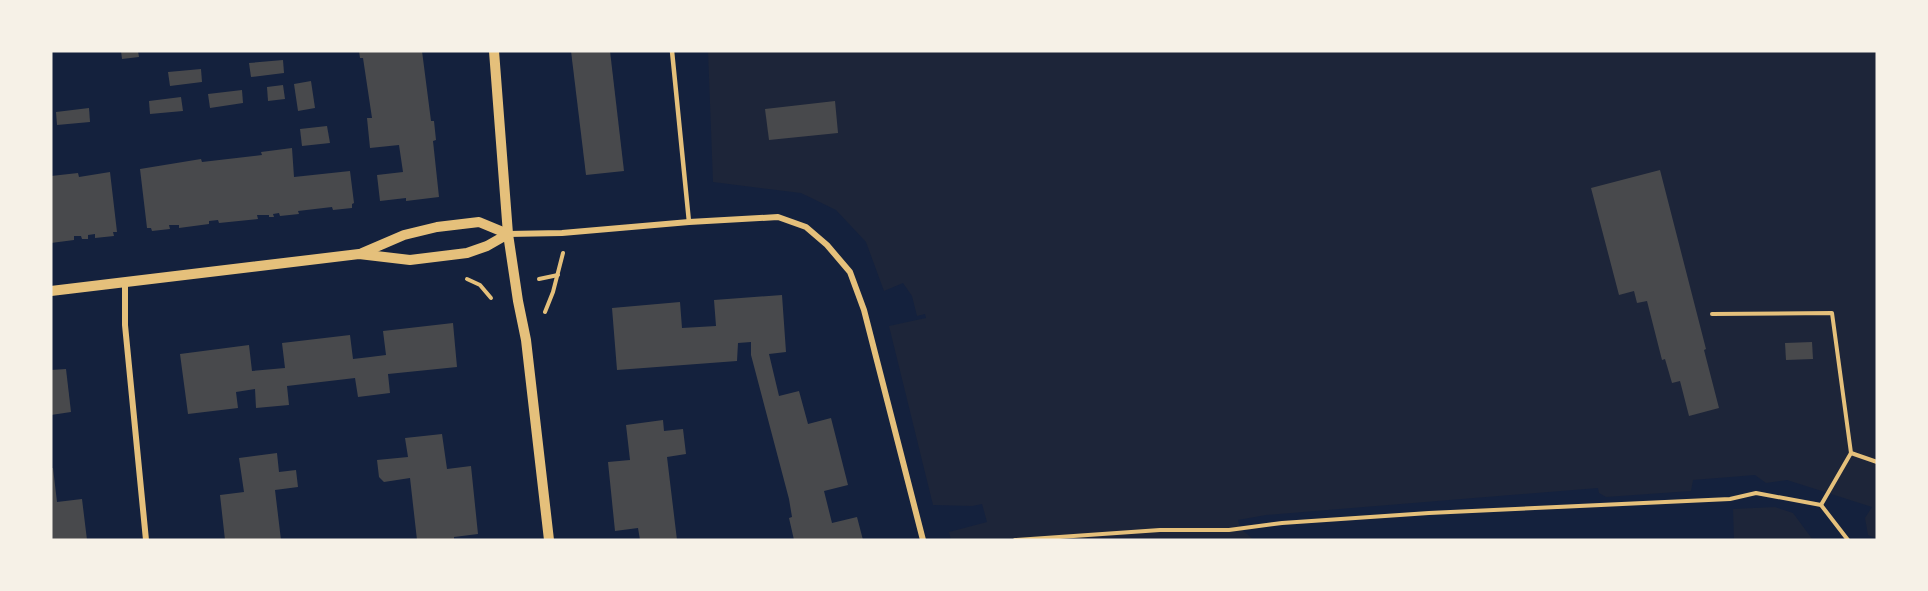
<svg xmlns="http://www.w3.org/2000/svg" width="1928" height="591" font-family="'Source Serif 4',serif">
  <rect width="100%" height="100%" fill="#14213d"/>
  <g fill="#1d2539">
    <path d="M 708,51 L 1877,51 L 1877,539 L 1868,535 L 1865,518 L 1872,507 L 1787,480 L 1766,483 L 1755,475 L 1693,480 L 1691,491 L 1606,497 L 1599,493 L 1598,488 L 1266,515 L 1238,520 L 1240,528 L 1254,540 L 951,540 L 949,532 L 987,522 L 982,504 L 972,506 L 933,505 L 889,326 L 926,318 L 925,314 L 917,316 L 912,296 L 903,283 L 884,291 L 866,242 L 836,210 L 801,193 L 713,182 Z"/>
    <path d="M 1775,507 L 1793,513 L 1813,540 L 1734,540 L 1733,509 Z"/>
  </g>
  <g fill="#48494c">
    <path d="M 121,51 L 138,51 L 139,57 L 122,59 Z"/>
    <path d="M 359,51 L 422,51 L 431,121 L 434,121 L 436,140 L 433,141 L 439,197 L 406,201 L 406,198 L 380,201 L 377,175 L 403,172 L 399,145 L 370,148 L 367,118 L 372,118 L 363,58 L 360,58 Z"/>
    <path d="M 571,51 L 610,51 L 624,171 L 586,175 Z"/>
    <path d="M 283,60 L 284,73 L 251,77 L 249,63 Z"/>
    <path d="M 201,69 L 202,82 L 170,86 L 168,72 Z"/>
    <path d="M 311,81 L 315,108 L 298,111 L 294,84 Z"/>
    <path d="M 283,85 L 285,99 L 268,101 L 267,87 Z"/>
    <path d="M 242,90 L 243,103 L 210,108 L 208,94 Z"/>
    <path d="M 181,97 L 183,111 L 150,114 L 149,101 Z"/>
    <path d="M 835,101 L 838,133 L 769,140 L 765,109 Z"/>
    <path d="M 89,108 L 90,122 L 57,125 L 56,112 Z"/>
    <path d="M 327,126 L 330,143 L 302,146 L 300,129 Z"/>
    <path d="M 292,148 L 294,177 L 350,171 L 354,203 L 352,204 L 352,208 L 333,210 L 332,207 L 298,211 L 299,214 L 280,216 L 279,213 L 273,214 L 274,217 L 269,217 L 269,215 L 257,215 L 258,219 L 219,223 L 218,220 L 209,221 L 209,224 L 179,228 L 179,225 L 169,225 L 170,229 L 152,231 L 151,228 L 147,228 L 140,169 L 201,159 L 202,162 L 262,155 L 261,152 Z"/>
    <path d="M 1660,170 L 1706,349 L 1704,350 L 1719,408 L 1689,416 L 1680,381 L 1672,383 L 1665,359 L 1662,360 L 1647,301 L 1637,303 L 1634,291 L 1619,295 L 1591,188 Z"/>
    <path d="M 110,172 L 117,232 L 113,232 L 114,236 L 95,238 L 95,234 L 88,235 L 88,239 L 82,239 L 81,236 L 74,236 L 74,240 L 51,243 L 51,176 L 78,173 L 79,177 Z"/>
    <path d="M 782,295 L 786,352 L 769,354 L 779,396 L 799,391 L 808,424 L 831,418 L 848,485 L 824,491 L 832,523 L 857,517 L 863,540 L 794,540 L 789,518 L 792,517 L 789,499 L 751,355 L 751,342 L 738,343 L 737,361 L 617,370 L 612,308 L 680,302 L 682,328 L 716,326 L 714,300 Z"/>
    <path d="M 453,323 L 457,367 L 388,374 L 390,393 L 358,397 L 355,378 L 287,386 L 289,405 L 256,408 L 255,389 L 236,392 L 238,408 L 188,414 L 180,354 L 249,345 L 252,371 L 285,368 L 282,343 L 350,335 L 353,359 L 370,357 L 386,355 L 383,331 Z"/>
    <path d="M 1812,342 L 1813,359 L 1786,360 L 1785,343 Z"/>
    <path d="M 66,369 L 71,412 L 51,415 L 51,370 Z"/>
    <path d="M 663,420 L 664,431 L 683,429 L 686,454 L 667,457 L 677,540 L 640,540 L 638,528 L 615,531 L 608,462 L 630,460 L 626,425 Z"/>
    <path d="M 442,434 L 447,469 L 471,466 L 478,534 L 454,537 L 454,540 L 417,540 L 410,478 L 384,482 L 379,477 L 377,460 L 408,457 L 405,438 Z"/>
    <path d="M 277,453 L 279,472 L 296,470 L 298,487 L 275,490 L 281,540 L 225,540 L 220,495 L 244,492 L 239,458 Z"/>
    <path d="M 51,468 L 53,468 L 57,502 L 82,499 L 87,540 L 51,540 Z"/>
  </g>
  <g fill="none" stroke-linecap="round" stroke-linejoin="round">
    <g stroke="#e5c07b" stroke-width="4">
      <path d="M 467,279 L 480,285 L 491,298"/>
      <path d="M 539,279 L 558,275"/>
      <path d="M 545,312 L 553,292 L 563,253"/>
      <path d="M 1712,314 L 1832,313 L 1851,453 L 1877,462"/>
      <path d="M 1821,505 L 1851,453"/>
      <path d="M 1015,540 L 1160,530 L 1229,530 L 1282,523 L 1429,513 L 1730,499 L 1756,493 L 1821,505 L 1848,540"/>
    </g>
    <path stroke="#e5c07b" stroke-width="4.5" d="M 672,51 L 689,222"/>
    <g stroke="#e5c07b" stroke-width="6">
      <path d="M 508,234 L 562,233 L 689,222 L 778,217 L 806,227 L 827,245 L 850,272 L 864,310 L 923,540"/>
      <path d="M 125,283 L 125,325 L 146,540"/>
    </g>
    <g stroke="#e5c07b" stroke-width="10">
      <path d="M 494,51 L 508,234 L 518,301 L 526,340 L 549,540"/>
      <path d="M 362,253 L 404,235 L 437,227 L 479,222 L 508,234"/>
      <path d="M 51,291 L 359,254 L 410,260 L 467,253 L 487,246 L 508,234"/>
    </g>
  </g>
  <rect width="1928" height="591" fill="none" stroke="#f6f1e7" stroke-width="105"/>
</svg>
